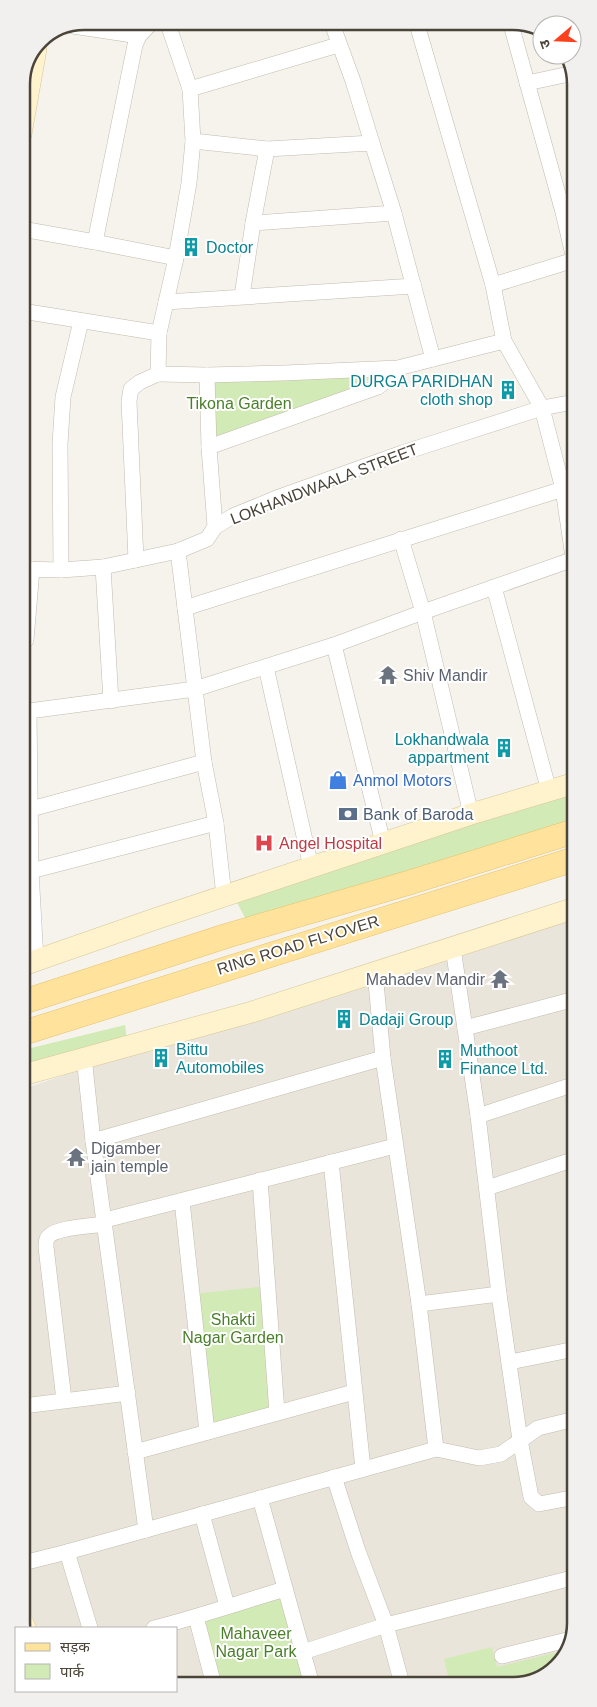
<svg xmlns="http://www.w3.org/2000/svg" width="597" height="1707" font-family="Arial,'Noto Sans Devanagari',sans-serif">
  <rect width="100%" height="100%" fill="#f6f3ec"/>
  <path fill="#eae5da" d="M 575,913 L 576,1624 L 563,1662 L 530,1684 L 176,1685 L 176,1628 L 32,1628 L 23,1578 L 23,1089 L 172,1039 Z"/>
  <g fill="#d2eab5">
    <path d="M 398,368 L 214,446 L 207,375 Z"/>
    <path d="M 575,778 L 575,832 L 254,935 L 232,893 Z"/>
    <path d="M 125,1025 L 127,1040 L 23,1068 L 23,1050 Z"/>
    <path d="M 268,1286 L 277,1413 L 207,1432 L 192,1294 Z"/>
    <path d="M 285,1589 L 312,1685 L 214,1685 L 196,1617 Z"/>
    <path d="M 492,1647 L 497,1667 L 558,1652 L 561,1663 L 530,1684 L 450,1684 L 444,1659 Z"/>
  </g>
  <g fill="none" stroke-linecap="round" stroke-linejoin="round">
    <g stroke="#c2bbae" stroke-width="16">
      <g id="street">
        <path d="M 331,21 L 353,81 L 372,143"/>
        <path d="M 416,21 L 493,285 L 504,341"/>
        <path d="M 510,21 L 563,212 L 574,259"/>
        <path d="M 73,26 L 139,36"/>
        <path d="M 527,83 L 574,73"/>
        <path d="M 190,89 L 338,45"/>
        <path d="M 267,149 L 253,223 L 394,213"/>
        <path d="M 22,229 L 95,242 L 135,45 L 139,36 L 153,21"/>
        <path d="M 95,242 L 176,258"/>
        <path d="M 493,285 L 574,260"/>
        <path d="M 242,296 L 253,223"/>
        <path d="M 166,302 L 414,286"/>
        <path d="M 22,311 L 159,333 L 158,374 L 207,375 L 284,373 L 398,368 L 433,359 L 394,213 L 372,143 L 267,149 L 193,141"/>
        <path d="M 159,333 L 176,258 L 189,183 L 193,141 L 190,89 L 167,21"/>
        <path d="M 433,359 L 504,341 L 542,408 L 563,489 L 574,487"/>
        <path d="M 207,375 L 209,447 L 215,527"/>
        <path d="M 209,447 L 378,387 L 387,380 L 398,368"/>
        <path d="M 401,539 L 423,612 L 471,814"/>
        <path d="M 178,551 L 185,608"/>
        <path d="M 136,560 L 129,401 L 131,389 L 140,382 L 158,374"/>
        <path d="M 103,567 L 111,701"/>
        <path d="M 22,569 L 61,570 L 103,567 L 178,551 L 207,539 L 215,527 L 233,516 L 279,497 L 402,453 L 542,408 L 574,402"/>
        <path d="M 61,570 L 60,444 L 63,397 L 81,321"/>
        <path d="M 494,587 L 549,791"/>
        <path d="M 26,640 L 32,569"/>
        <path d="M 334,645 L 383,843"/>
        <path d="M 266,667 L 311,867"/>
        <path d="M 31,809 L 204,762"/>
        <path d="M 31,871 L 216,823"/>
        <path d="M 224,896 L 216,823 L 204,762 L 185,608 L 563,489 L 574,564"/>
        <path d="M 453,948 L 478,1116 L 499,1294 L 520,1440 L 531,1497 L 539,1504 L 576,1497"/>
        <path d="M 36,960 L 31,871 L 29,711 L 195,689 L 334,645 L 423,612 L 574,559"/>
        <path d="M 375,972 L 383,1058 L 419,1304 L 436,1449"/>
        <path d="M 465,1028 L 575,999"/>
        <path d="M 84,1057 L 93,1141 L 146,1530"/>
        <path d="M 478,1116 L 575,1084"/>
        <path d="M 93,1141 L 383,1058"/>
        <path d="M 331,1162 L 363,1469"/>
        <path d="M 260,1180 L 277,1413"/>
        <path d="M 487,1188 L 575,1159"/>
        <path d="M 182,1201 L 207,1432"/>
        <path d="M 105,1220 L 395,1146"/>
        <path d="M 419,1304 L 499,1294"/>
        <path d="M 510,1362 L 575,1349"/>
        <path d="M 64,1400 L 46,1247 C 46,1244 46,1241 47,1239 C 52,1227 93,1226 105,1224"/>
        <path d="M 23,1406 L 128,1393"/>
        <path d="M 135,1452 L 354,1392"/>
        <path d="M 334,1477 L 358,1551 L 386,1625 L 402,1684"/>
        <path d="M 260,1498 L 312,1685"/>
        <path d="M 202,1514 L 227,1606"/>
        <path d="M 67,1552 L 90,1628"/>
        <path d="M 23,1563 L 67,1552 L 436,1449 L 479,1458 L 501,1454 L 538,1428 L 575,1419"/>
        <path d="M 196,1617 L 214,1685"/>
        <path d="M 154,1628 C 198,1617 241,1602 285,1589"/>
        <path d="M 303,1652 L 386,1625 L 576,1577"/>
        <path d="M 502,1656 L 571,1639"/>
      </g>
    </g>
    <g stroke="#d6c79b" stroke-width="22">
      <g id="secondary">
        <path d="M 21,134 L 36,49"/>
        <path d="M 23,965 L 155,919 L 471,814 L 575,783"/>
        <path d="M 23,1075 L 252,1012 L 575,908"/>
        <path d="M 23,1623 L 25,1628"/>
      </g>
    </g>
    <g stroke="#e6c16a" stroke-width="25">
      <g id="primary">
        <path d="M 23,1002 L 226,936 L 408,883 L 575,831"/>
        <path d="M 23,1033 L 575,859"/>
      </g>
    </g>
    <use href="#street" stroke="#fff" stroke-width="15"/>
    <use href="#secondary" stroke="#fff3cd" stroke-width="21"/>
    <use href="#primary" stroke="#ffe39c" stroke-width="24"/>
  </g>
  <defs>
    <g id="building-bare" transform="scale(1.5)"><path d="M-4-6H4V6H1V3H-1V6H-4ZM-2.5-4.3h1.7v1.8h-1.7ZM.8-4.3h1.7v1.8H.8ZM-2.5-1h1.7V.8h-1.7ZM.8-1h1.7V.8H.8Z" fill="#0f9aa8" stroke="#fff" stroke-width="2.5" paint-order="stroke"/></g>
    <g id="temple-bare" transform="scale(1.5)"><path d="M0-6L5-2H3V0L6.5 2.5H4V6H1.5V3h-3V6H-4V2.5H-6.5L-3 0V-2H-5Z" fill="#6b7280" stroke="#fff" stroke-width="2.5" paint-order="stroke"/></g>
    <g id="shop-bare" transform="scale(1.5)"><path d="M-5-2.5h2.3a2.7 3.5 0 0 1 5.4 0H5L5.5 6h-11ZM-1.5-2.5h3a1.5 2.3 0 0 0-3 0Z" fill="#3f7fe0" stroke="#fff" stroke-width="2.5" paint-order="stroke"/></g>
    <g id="bank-bare" transform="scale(1.5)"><path d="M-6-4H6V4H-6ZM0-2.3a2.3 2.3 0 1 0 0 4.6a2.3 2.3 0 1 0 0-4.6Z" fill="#5c6f8a" stroke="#fff" stroke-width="2.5" paint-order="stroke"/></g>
    <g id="hospital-bare" transform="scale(1.5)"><path d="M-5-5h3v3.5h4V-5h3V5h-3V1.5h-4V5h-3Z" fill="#e0444e" stroke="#fff" stroke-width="2.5" paint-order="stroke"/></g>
  </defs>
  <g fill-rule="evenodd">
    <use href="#building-bare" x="191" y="247"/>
    <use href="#building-bare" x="508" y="390"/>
    <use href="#temple-bare" x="388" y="675"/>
    <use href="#building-bare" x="504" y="748"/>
    <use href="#shop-bare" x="338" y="780"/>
    <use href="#bank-bare" x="348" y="814"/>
    <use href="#hospital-bare" x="264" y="843"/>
    <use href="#temple-bare" x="500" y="979"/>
    <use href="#building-bare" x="344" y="1019"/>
    <use href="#building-bare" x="161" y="1058"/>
    <use href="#building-bare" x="445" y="1059"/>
    <use href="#temple-bare" x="76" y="1157"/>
  </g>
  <g text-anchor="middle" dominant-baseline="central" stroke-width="4" stroke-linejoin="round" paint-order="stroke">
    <g font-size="16" fill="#0d838f" stroke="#fff" text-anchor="start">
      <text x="206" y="247">Doctor</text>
      <text x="493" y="381" text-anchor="end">DURGA PARIDHAN<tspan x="493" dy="18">cloth shop</tspan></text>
      <text x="489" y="739" text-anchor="end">Lokhandwala<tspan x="489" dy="18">appartment</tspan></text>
      <text x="359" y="1019">Dadaji Group</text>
      <text x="176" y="1049">Bittu<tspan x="176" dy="18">Automobiles</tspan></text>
      <text x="460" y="1050">Muthoot<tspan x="460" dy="18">Finance Ltd.</tspan></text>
    </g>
    <g font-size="16" fill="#4a7f2a" stroke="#fff">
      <text x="239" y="403">Tikona Garden</text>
      <text x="233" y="1319">Shakti<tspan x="233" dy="18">Nagar Garden</tspan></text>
      <text x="256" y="1633">Mahaveer<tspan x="256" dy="18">Nagar Park</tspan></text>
    </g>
    <g font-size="16" fill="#4b4439" stroke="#fff">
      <text transform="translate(324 484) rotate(-21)">LOKHANDWAALA STREET</text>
      <text transform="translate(298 945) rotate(-17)">RING ROAD FLYOVER</text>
    </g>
    <g font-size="16" fill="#5b616d" stroke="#fff" text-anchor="start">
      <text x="403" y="675">Shiv Mandir</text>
      <text x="485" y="979" text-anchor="end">Mahadev Mandir</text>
      <text x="91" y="1148">Digamber<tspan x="91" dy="18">jain temple</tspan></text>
    </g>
    <g font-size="16" fill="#366cbe" stroke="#fff" text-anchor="start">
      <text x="353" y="780">Anmol Motors</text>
    </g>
    <g font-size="16" fill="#4e5e75" stroke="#fff" text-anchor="start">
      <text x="363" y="814">Bank of Baroda</text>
    </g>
    <g font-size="16" fill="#be3a42" stroke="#fff" text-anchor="start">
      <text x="279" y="843">Angel Hospital</text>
    </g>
  </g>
  <path d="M0 0H597V1707H0ZM84 30H513A54 54 0 0 1 567 84V1623A54 54 0 0 1 513 1677H84A54 54 0 0 1 30 1623V84A54 54 0 0 1 84 30Z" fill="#f1f0ef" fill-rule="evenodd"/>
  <path fill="none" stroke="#4b4439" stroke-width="2.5" d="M84 30H513A54 54 0 0 1 567 84V1623A54 54 0 0 1 513 1677H84A54 54 0 0 1 30 1623V84A54 54 0 0 1 84 30Z"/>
  <rect x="15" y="1627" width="162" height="65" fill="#ffffff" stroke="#b7b4b0"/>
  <rect x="25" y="1643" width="25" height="8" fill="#ffe39c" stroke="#b7b4b0"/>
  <text x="60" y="1652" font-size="15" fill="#4b4439">सड़क</text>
  <rect x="25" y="1664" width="25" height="15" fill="#d2eab5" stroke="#b7b4b0"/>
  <text x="60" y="1677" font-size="15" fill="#4b4439">पार्क</text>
  <g transform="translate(557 40) rotate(251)"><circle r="24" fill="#ffffff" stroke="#b7b4b0"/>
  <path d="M0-4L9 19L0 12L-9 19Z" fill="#fc3f1d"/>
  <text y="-8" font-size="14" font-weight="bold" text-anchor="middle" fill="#4b4439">उ</text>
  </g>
</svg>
